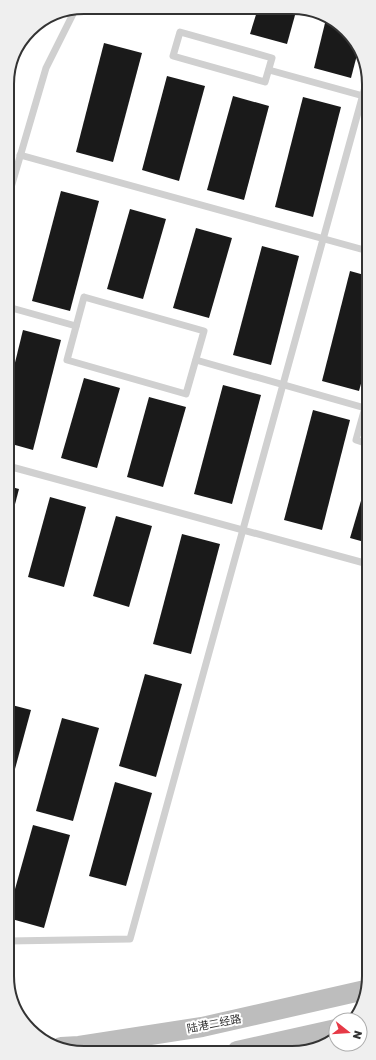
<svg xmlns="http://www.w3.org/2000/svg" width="376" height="1060" font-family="'Golos Text','Noto Sans SC',sans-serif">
  <rect width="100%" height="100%" fill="#fff"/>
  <g fill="#1a1a1a">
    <path d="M 258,8 L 297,8 L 287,44 L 250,34 Z"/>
    <path d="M 326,19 L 346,29 L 358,51 L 351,78 L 314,68 Z"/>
    <path d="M 104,43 L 142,53 L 113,162 L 76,152 Z"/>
    <path d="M 167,76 L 205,86 L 179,181 L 142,170 Z"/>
    <path d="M 233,96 L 269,106 L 244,200 L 207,190 Z"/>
    <path d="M 303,97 L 341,107 L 313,217 L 275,207 Z"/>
    <path d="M 61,191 L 99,201 L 70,311 L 32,301 Z"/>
    <path d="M 130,209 L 166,219 L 143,299 L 107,289 Z"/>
    <path d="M 367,210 L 368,210 L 368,231 L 362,229 Z"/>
    <path d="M 196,228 L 232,238 L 209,318 L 173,308 Z"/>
    <path d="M 262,246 L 299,256 L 271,365 L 233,355 Z"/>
    <path d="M 350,271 L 368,276 L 368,358 L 359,391 L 322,381 Z"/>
    <path d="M 23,330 L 61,340 L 33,450 L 8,443 L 8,391 Z"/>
    <path d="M 84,378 L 120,388 L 97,468 L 61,458 Z"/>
    <path d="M 223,385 L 261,395 L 232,504 L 194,494 Z"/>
    <path d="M 149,397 L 186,407 L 163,487 L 127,477 Z"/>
    <path d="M 313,410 L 350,420 L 322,530 L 284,520 Z"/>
    <path d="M 368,477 L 368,543 L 350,538 Z"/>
    <path d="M 8,486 L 19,489 L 8,531 Z"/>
    <path d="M 50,497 L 86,507 L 64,587 L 28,577 Z"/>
    <path d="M 116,516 L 152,526 L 129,607 L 93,596 Z"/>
    <path d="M 182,534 L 220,544 L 191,654 L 153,644 Z"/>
    <path d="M 145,674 L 182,684 L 156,777 L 119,766 Z"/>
    <path d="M 8,704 L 31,710 L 9,791 L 8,791 Z"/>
    <path d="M 62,718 L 99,728 L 73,821 L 36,811 Z"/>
    <path d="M 115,782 L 152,793 L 126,886 L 89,876 Z"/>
    <path d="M 33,825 L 70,835 L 44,928 L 8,918 L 8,914 Z"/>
  </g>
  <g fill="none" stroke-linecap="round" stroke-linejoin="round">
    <g stroke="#d0d0d0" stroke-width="7">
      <path d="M 180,32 L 272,58 L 265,82 L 173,56 Z"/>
      <path d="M 269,70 L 367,97"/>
      <path d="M 20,155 L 368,251"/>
      <path d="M 7,201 L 46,68 L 75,10"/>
      <path d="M 84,297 L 204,331 L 186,394 L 67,360 Z"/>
      <path d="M 8,307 L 76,326"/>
      <path d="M 196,360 L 365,408"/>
      <path d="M 368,397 L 356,440 L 368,444"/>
      <path d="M 8,466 L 368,564"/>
      <path d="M 8,941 L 130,939 L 367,80"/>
    </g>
    <g stroke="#bdbdbd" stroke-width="20">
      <path d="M 61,1047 L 79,1046 L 202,1027 L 365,990"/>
      <path d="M 237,1051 L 336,1029"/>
    </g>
  </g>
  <g text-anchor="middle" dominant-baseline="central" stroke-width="4" stroke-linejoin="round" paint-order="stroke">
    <g font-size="11" fill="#333" stroke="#fff">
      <text transform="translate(214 1023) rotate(-11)">陆港二经路</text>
    </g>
  </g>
  <path d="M0 0H376V1060H0ZM84 14H292A70 70 0 0 1 362 84V976A70 70 0 0 1 292 1046H84A70 70 0 0 1 14 976V84A70 70 0 0 1 84 14Z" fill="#efefef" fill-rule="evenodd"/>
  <path fill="none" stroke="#333" stroke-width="2" d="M84 14H292A70 70 0 0 1 362 84V976A70 70 0 0 1 292 1046H84A70 70 0 0 1 14 976V84A70 70 0 0 1 84 14Z"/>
  <g transform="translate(348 1032) rotate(107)"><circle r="19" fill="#ffffff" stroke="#adadad"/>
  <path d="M0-3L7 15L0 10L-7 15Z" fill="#e63946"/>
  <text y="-6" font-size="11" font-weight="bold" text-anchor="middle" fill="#333333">N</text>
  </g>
</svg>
